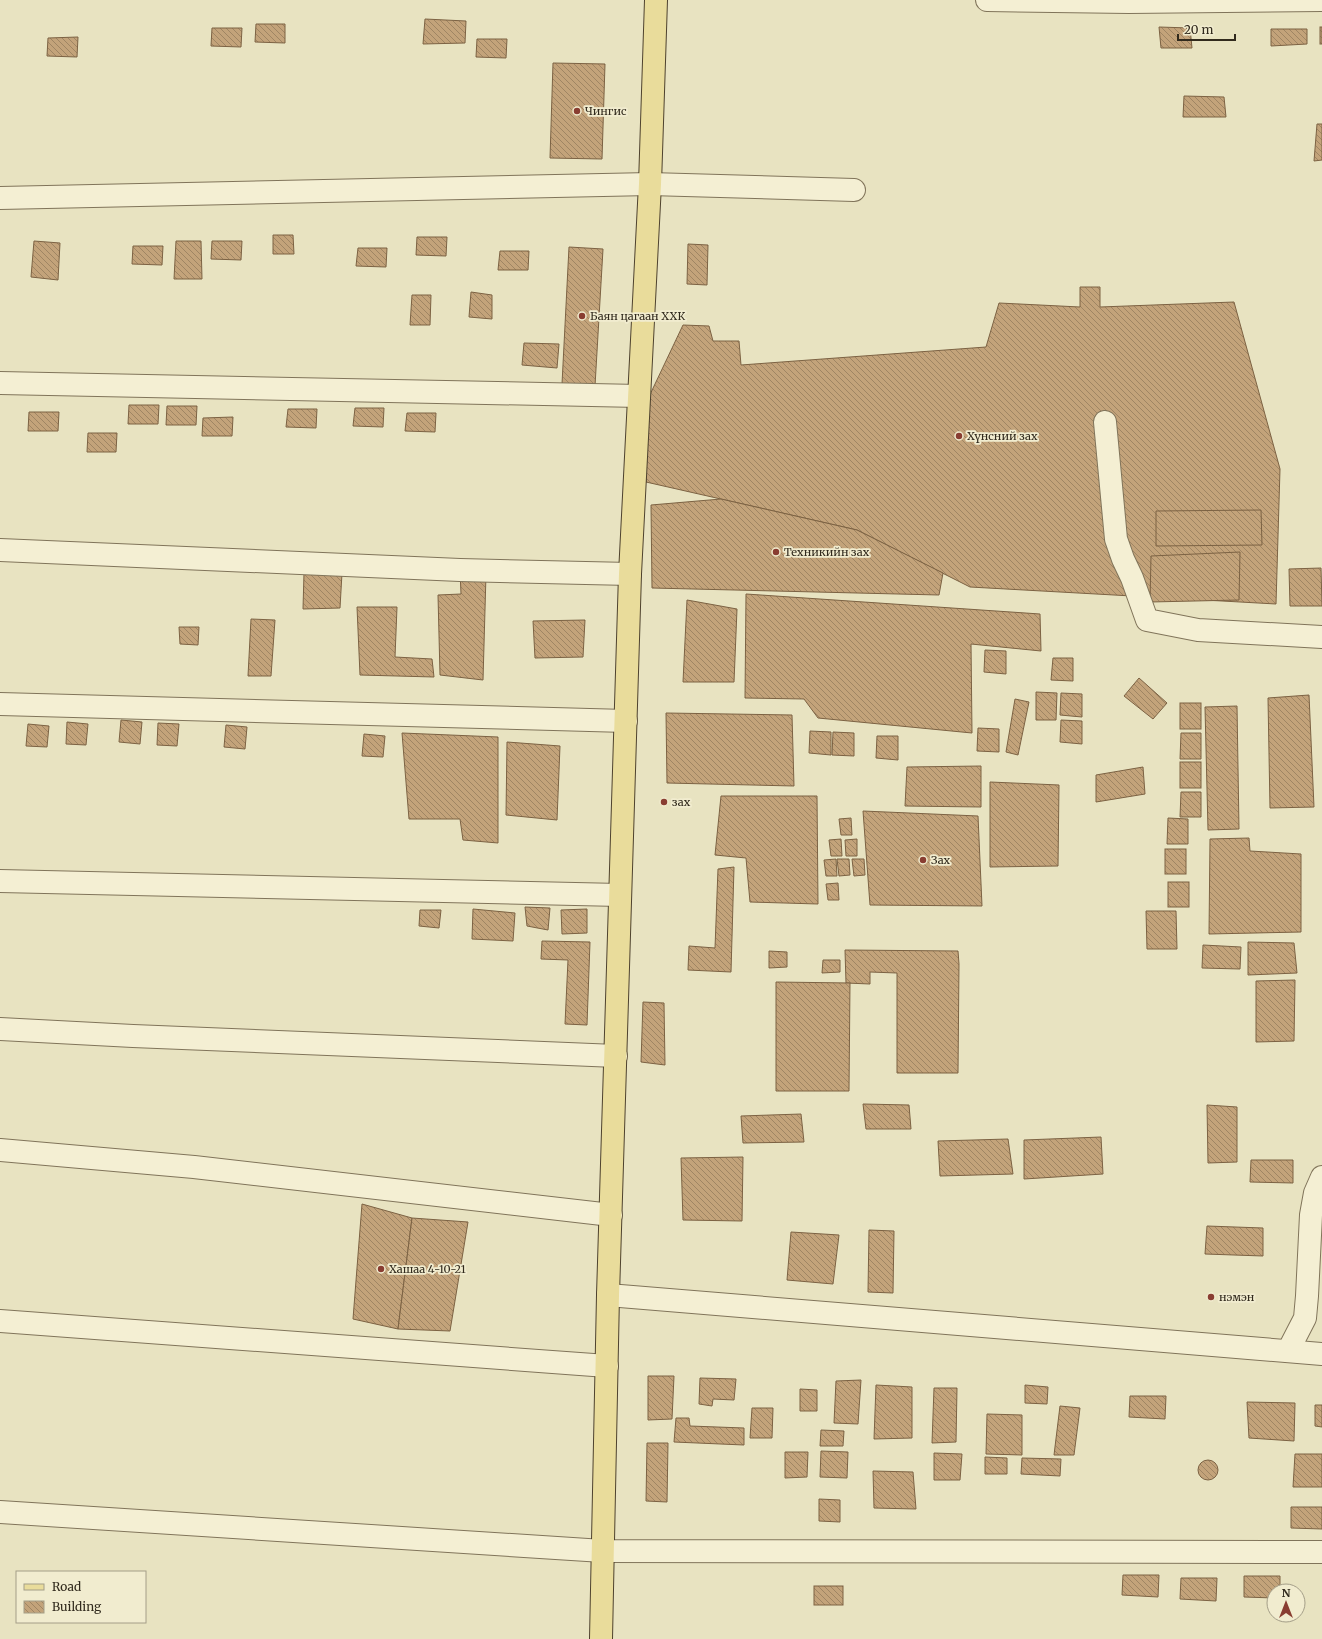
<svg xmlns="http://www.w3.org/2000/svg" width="1322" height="1639" font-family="Merriweather,serif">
  <defs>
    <pattern id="building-back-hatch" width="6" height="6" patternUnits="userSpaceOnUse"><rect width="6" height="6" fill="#c3a37a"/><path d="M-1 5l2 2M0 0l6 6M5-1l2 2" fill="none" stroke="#9f8563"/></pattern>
  </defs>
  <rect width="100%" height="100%" fill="#e8e3c1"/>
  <g fill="url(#building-back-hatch)" stroke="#7c6243">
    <path d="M 425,19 L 466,21 L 465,43 L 423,44 Z"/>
    <path d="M 256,24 L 285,24 L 285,43 L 255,42 Z"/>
    <path d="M 1159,27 L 1190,28 L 1192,48 L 1161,48 Z"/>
    <rect x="1320" y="27" width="2" height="17"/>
    <path d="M 212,28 L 242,28 L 241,47 L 211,46 Z"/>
    <path d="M 1271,29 L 1307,29 L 1307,44 L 1271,46 Z"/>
    <path d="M 78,37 L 77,57 L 47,56 L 48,38 Z"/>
    <path d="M 477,39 L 507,39 L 506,58 L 476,57 Z"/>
    <path d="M 553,63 L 605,64 L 602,159 L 550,158 Z"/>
    <path d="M 1184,96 L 1224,97 L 1226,117 L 1183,117 Z"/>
    <path d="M 1317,124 L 1322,124 L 1322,160 L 1314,161 Z"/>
    <path d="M 273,235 L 293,235 L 294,254 L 273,254 Z"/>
    <path d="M 417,237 L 447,237 L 446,256 L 416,255 Z"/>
    <path d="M 34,241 L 60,243 L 58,280 L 31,277 Z"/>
    <path d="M 176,241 L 201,241 L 202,279 L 174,279 Z"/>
    <path d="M 212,241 L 242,241 L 241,260 L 211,259 Z"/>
    <path d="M 688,244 L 708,245 L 707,285 L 687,284 Z"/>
    <path d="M 133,246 L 163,246 L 162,265 L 132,264 Z"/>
    <path d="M 569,247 L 603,249 L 595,386 L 562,384 Z"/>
    <path d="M 358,248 L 387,248 L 386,267 L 356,266 Z"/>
    <path d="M 500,251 L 529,251 L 528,270 L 498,270 Z"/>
    <path d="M 1080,287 L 1100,287 L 1100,307 L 1234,302 L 1280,469 L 1276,604 L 970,587 L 857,530 L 646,482 L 646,403 L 683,325 L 709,326 L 713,341 L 739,341 L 741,365 L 986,347 L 999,303 L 1080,307 Z"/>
    <path d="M 471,292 L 492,295 L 492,319 L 469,317 Z"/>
    <path d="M 412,295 L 431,295 L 430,325 L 410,325 Z"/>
    <path d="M 524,343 L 559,344 L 557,368 L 522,365 Z"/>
    <path d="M 129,405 L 159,405 L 158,424 L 128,424 Z"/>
    <path d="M 167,406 L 197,406 L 196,425 L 166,425 Z"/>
    <path d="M 355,408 L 384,408 L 383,427 L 353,426 Z"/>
    <path d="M 288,409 L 317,409 L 316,428 L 286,427 Z"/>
    <path d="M 29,412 L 59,412 L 58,431 L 28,431 Z"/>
    <path d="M 407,413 L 436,413 L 435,432 L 405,431 Z"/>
    <path d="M 233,417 L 232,436 L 202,436 L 203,418 Z"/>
    <path d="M 88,433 L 117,433 L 116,452 L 87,452 Z"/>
    <path d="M 721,499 L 857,530 L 943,573 L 939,595 L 652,588 L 651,505 Z"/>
    <path d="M 1261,510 L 1262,545 L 1156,546 L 1156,511 Z"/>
    <path d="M 1240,552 L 1239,600 L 1150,602 L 1151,556 Z"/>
    <path d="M 1321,568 L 1322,606 L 1290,606 L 1289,569 Z"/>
    <path d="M 460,570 L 486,574 L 483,680 L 440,675 L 438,595 L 461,594 Z"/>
    <path d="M 304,573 L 342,573 L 340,608 L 303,609 Z"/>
    <path d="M 746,594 L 1040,614 L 1041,651 L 971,644 L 972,733 L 818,718 L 804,699 L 745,698 Z"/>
    <path d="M 687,600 L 737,609 L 734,682 L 683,682 Z"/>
    <path d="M 357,607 L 397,607 L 395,657 L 432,659 L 434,677 L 360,675 Z"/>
    <path d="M 251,619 L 275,620 L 271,676 L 248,676 Z"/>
    <path d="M 585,620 L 583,657 L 535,658 L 533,621 Z"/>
    <path d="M 179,627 L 199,627 L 198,645 L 180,644 Z"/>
    <path d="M 985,650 L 1006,651 L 1006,674 L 984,672 Z"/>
    <path d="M 1053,658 L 1073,658 L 1073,681 L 1051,680 Z"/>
    <path d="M 1139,678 L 1167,703 L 1153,719 L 1124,696 Z"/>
    <path d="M 1036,692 L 1057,693 L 1056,720 L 1036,720 Z"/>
    <path d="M 1061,693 L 1082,694 L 1082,717 L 1060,715 Z"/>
    <path d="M 1309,695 L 1314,807 L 1270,808 L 1268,698 Z"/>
    <path d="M 1015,699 L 1029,702 L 1018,755 L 1006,752 Z"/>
    <rect x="1180" y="703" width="21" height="26"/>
    <path d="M 1237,706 L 1239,829 L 1208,830 L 1205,707 Z"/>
    <path d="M 666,713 L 792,715 L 794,786 L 667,783 Z"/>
    <path d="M 121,720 L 142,722 L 140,744 L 119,742 Z"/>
    <path d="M 1061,720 L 1082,721 L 1082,744 L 1060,742 Z"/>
    <path d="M 67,722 L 88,724 L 86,745 L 66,744 Z"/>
    <path d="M 158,723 L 179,724 L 177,746 L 157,745 Z"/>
    <path d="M 28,724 L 49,726 L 47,747 L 26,746 Z"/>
    <path d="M 226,725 L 247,727 L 245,749 L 224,747 Z"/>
    <path d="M 978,728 L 999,729 L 999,752 L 977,751 Z"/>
    <path d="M 810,731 L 831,732 L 831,755 L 809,753 Z"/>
    <path d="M 833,732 L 854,733 L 854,756 L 832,755 Z"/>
    <path d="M 402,733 L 498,737 L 498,843 L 463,840 L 460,819 L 409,819 Z"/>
    <path d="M 1181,733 L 1201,733 L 1201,759 L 1180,759 Z"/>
    <path d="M 364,734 L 385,736 L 383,757 L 362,756 Z"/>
    <path d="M 877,736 L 898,736 L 898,760 L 876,758 Z"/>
    <path d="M 507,742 L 560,746 L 557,820 L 506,815 Z"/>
    <rect x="1180" y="762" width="21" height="26"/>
    <path d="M 981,766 L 981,807 L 905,806 L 907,767 Z"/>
    <path d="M 1143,767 L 1145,794 L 1096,802 L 1096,775 Z"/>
    <path d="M 990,782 L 1059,785 L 1058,866 L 990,867 Z"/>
    <path d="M 1181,792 L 1201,792 L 1201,817 L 1180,817 Z"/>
    <path d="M 721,796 L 817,796 L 818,904 L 750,902 L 746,858 L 715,855 Z"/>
    <path d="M 863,811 L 978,816 L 982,906 L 870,905 Z"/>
    <path d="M 851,818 L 852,835 L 841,835 L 839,819 Z"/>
    <path d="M 1168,818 L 1188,819 L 1188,844 L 1167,844 Z"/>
    <path d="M 1249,838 L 1250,851 L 1301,854 L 1301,932 L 1209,934 L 1210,839 Z"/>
    <path d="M 841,839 L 842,856 L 831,856 L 829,840 Z"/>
    <path d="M 857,839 L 857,856 L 846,856 L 845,840 Z"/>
    <rect x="1165" y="849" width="21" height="25"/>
    <path d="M 836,859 L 837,876 L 826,876 L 824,860 Z"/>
    <path d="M 837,859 L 849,859 L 850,875 L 839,876 Z"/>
    <path d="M 852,859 L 864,859 L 865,875 L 854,876 Z"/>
    <path d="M 734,867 L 731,972 L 688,970 L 689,946 L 715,948 L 718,869 Z"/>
    <rect x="1168" y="882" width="21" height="25"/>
    <path d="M 838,883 L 839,900 L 828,900 L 826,884 Z"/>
    <path d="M 525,907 L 550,908 L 548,930 L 527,926 Z"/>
    <path d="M 473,909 L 515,913 L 513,941 L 472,939 Z"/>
    <path d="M 587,909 L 587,933 L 562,934 L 561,910 Z"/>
    <path d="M 420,910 L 441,910 L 439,928 L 419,926 Z"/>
    <path d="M 1146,911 L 1176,911 L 1177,949 L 1147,949 Z"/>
    <path d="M 542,941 L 590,942 L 587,1025 L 565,1024 L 568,960 L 541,959 Z"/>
    <path d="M 1248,942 L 1294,943 L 1297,973 L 1248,975 Z"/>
    <path d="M 1203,945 L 1241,947 L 1240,969 L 1202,968 Z"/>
    <path d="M 845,950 L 958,951 L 959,964 L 958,1073 L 897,1073 L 897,973 L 870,972 L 870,984 L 846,983 Z"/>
    <path d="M 769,951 L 787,952 L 787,967 L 769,968 Z"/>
    <path d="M 823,960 L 840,960 L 840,972 L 822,973 Z"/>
    <path d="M 1295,980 L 1294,1041 L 1256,1042 L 1256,981 Z"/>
    <path d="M 776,982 L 850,983 L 849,1091 L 776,1091 Z"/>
    <path d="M 643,1002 L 664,1003 L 665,1065 L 641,1062 Z"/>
    <path d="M 863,1104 L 909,1105 L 911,1129 L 866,1129 Z"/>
    <path d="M 1207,1105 L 1237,1107 L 1237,1162 L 1208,1163 Z"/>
    <path d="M 801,1114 L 804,1142 L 743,1143 L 741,1116 Z"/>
    <path d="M 1101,1137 L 1103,1174 L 1024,1179 L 1024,1140 Z"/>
    <path d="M 1008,1139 L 1013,1174 L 940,1176 L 938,1141 Z"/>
    <path d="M 743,1157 L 742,1221 L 683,1220 L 681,1158 Z"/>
    <path d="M 1251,1160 L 1293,1160 L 1293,1183 L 1250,1182 Z"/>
    <path d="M 362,1204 L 412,1218 L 398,1329 L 353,1319 Z"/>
    <path d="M 412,1218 L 468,1222 L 450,1331 L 398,1329 Z"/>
    <path d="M 1207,1226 L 1263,1228 L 1263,1256 L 1205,1254 Z"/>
    <path d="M 869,1230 L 894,1231 L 893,1293 L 868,1292 Z"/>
    <path d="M 791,1232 L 839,1235 L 833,1284 L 787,1280 Z"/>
    <path d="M 648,1376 L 674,1376 L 672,1419 L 648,1420 Z"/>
    <path d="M 700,1378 L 736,1379 L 734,1400 L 713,1399 L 712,1406 L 699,1404 Z"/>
    <path d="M 861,1380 L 858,1424 L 834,1423 L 836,1381 Z"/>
    <path d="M 876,1385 L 912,1387 L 912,1438 L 874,1439 Z"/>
    <path d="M 1025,1385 L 1048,1387 L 1047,1404 L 1025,1403 Z"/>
    <path d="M 934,1388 L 957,1388 L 956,1442 L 932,1443 Z"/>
    <path d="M 800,1389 L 817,1390 L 817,1411 L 800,1411 Z"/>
    <path d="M 1130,1396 L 1166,1396 L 1165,1419 L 1129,1417 Z"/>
    <path d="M 1247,1402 L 1295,1403 L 1294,1441 L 1249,1438 Z"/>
    <path d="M 1315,1405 L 1322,1405 L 1322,1427 L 1315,1426 Z"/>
    <path d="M 1060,1406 L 1080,1408 L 1074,1455 L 1054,1455 Z"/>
    <path d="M 752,1408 L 773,1408 L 772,1438 L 750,1438 Z"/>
    <path d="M 987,1414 L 1022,1415 L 1022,1455 L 986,1454 Z"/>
    <path d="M 676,1418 L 689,1418 L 690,1426 L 744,1428 L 744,1445 L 674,1442 Z"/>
    <path d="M 821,1430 L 844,1431 L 843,1446 L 820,1446 Z"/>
    <path d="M 647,1443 L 668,1443 L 667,1502 L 646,1501 Z"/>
    <path d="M 821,1451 L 848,1452 L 847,1478 L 820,1477 Z"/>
    <path d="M 785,1452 L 808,1452 L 807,1477 L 785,1478 Z"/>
    <path d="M 934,1453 L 962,1454 L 960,1480 L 934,1480 Z"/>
    <path d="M 1295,1454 L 1322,1454 L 1322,1487 L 1293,1487 Z"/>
    <path d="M 985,1457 L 1007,1458 L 1007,1474 L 985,1474 Z"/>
    <path d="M 1022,1458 L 1061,1459 L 1060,1476 L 1021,1474 Z"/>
    <circle cx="1208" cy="1470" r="10"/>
    <path d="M 873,1471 L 913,1472 L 916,1509 L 874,1508 Z"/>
    <path d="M 819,1499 L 840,1500 L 840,1522 L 819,1521 Z"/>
    <path d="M 1291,1507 L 1322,1507 L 1322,1529 L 1291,1528 Z"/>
    <path d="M 1123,1575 L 1159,1575 L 1158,1597 L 1122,1595 Z"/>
    <path d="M 1244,1576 L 1280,1576 L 1280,1591 L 1274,1591 L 1274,1598 L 1244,1597 Z"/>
    <path d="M 1181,1578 L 1217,1578 L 1216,1601 L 1180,1599 Z"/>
    <rect x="814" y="1586" width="29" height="19"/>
  </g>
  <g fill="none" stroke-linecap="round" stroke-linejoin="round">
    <g stroke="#80745a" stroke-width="24">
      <g id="minor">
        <path d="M 987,0 L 1129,2 L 1322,0"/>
        <path d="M 0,198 L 650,184 L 854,190"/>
        <path d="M 0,383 L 639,396"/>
        <path d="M 1105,422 L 1116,539 L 1123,559 L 1132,578 L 1147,620 L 1198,630 L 1322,637"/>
        <path d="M 0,550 L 460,570 L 630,574"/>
        <path d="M 0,704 L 626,721"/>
        <path d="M 0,881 L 620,895"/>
        <path d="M 0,1029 L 133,1036 L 616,1056"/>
        <path d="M 0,1150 L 194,1167 L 611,1215"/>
        <path d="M 608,1295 L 1322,1354"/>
        <path d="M 0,1321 L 607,1366"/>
        <path d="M 1288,1351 L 1305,1318 L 1307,1296 L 1311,1215 L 1315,1193 L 1322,1177"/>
        <path d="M 0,1512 L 603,1551 L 1322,1552"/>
      </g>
    </g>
    <g stroke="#4e422e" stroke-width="24">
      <path id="major" d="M 601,1639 L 608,1295 L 630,574 L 650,184 L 656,0"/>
    </g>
    <use href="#minor" stroke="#f4efd3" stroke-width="22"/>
    <use href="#major" stroke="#e9dc9b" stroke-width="22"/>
  </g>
  <g fill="#893d31" stroke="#f1eccf" stroke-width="1.5">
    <circle cx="577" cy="111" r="4"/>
    <circle cx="582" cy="316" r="4"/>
    <circle cx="959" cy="436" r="4"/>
    <circle cx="776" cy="552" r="4"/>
    <circle cx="664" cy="802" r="4"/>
    <circle cx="923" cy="860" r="4"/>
    <circle cx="381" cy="1269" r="4"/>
    <circle cx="1211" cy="1297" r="4"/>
  </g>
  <g text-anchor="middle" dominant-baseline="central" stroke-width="3.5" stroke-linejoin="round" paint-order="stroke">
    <g font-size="11" fill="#312a1d" stroke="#f1eccf" text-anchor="start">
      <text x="585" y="111">Чингис</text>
      <text x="590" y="316">Баян цагаан ХХК</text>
      <text x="967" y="436">Хүнсний зах</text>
      <text x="784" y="552">Техникийн зах</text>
      <text x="672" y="802">зах</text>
      <text x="931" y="860">Зах</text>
      <text x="389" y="1269">Хашаа 4-10-21</text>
      <text x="1219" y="1297">нэмэн</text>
    </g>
  </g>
  <rect x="16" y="1571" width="130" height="52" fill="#f1eccf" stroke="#a49e88"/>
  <rect x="24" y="1584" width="20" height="6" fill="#e9dc9b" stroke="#a49e88"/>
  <text x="52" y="1591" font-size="12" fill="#312a1d">Road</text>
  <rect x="24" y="1601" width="20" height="12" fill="url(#building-back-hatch)" stroke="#a49e88"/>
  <text x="52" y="1611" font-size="12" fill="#312a1d">Building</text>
  <g transform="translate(1286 1603)"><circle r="19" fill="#f1eccf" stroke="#a49e88"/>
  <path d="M0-3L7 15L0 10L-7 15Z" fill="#893d31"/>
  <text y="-6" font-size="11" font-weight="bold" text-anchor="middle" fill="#312a1d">N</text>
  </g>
  <path d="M1178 34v6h57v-6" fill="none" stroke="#312a1d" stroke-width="2"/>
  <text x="1184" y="34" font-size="12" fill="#312a1d" stroke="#f1eccf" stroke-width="3" paint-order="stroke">20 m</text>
</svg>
